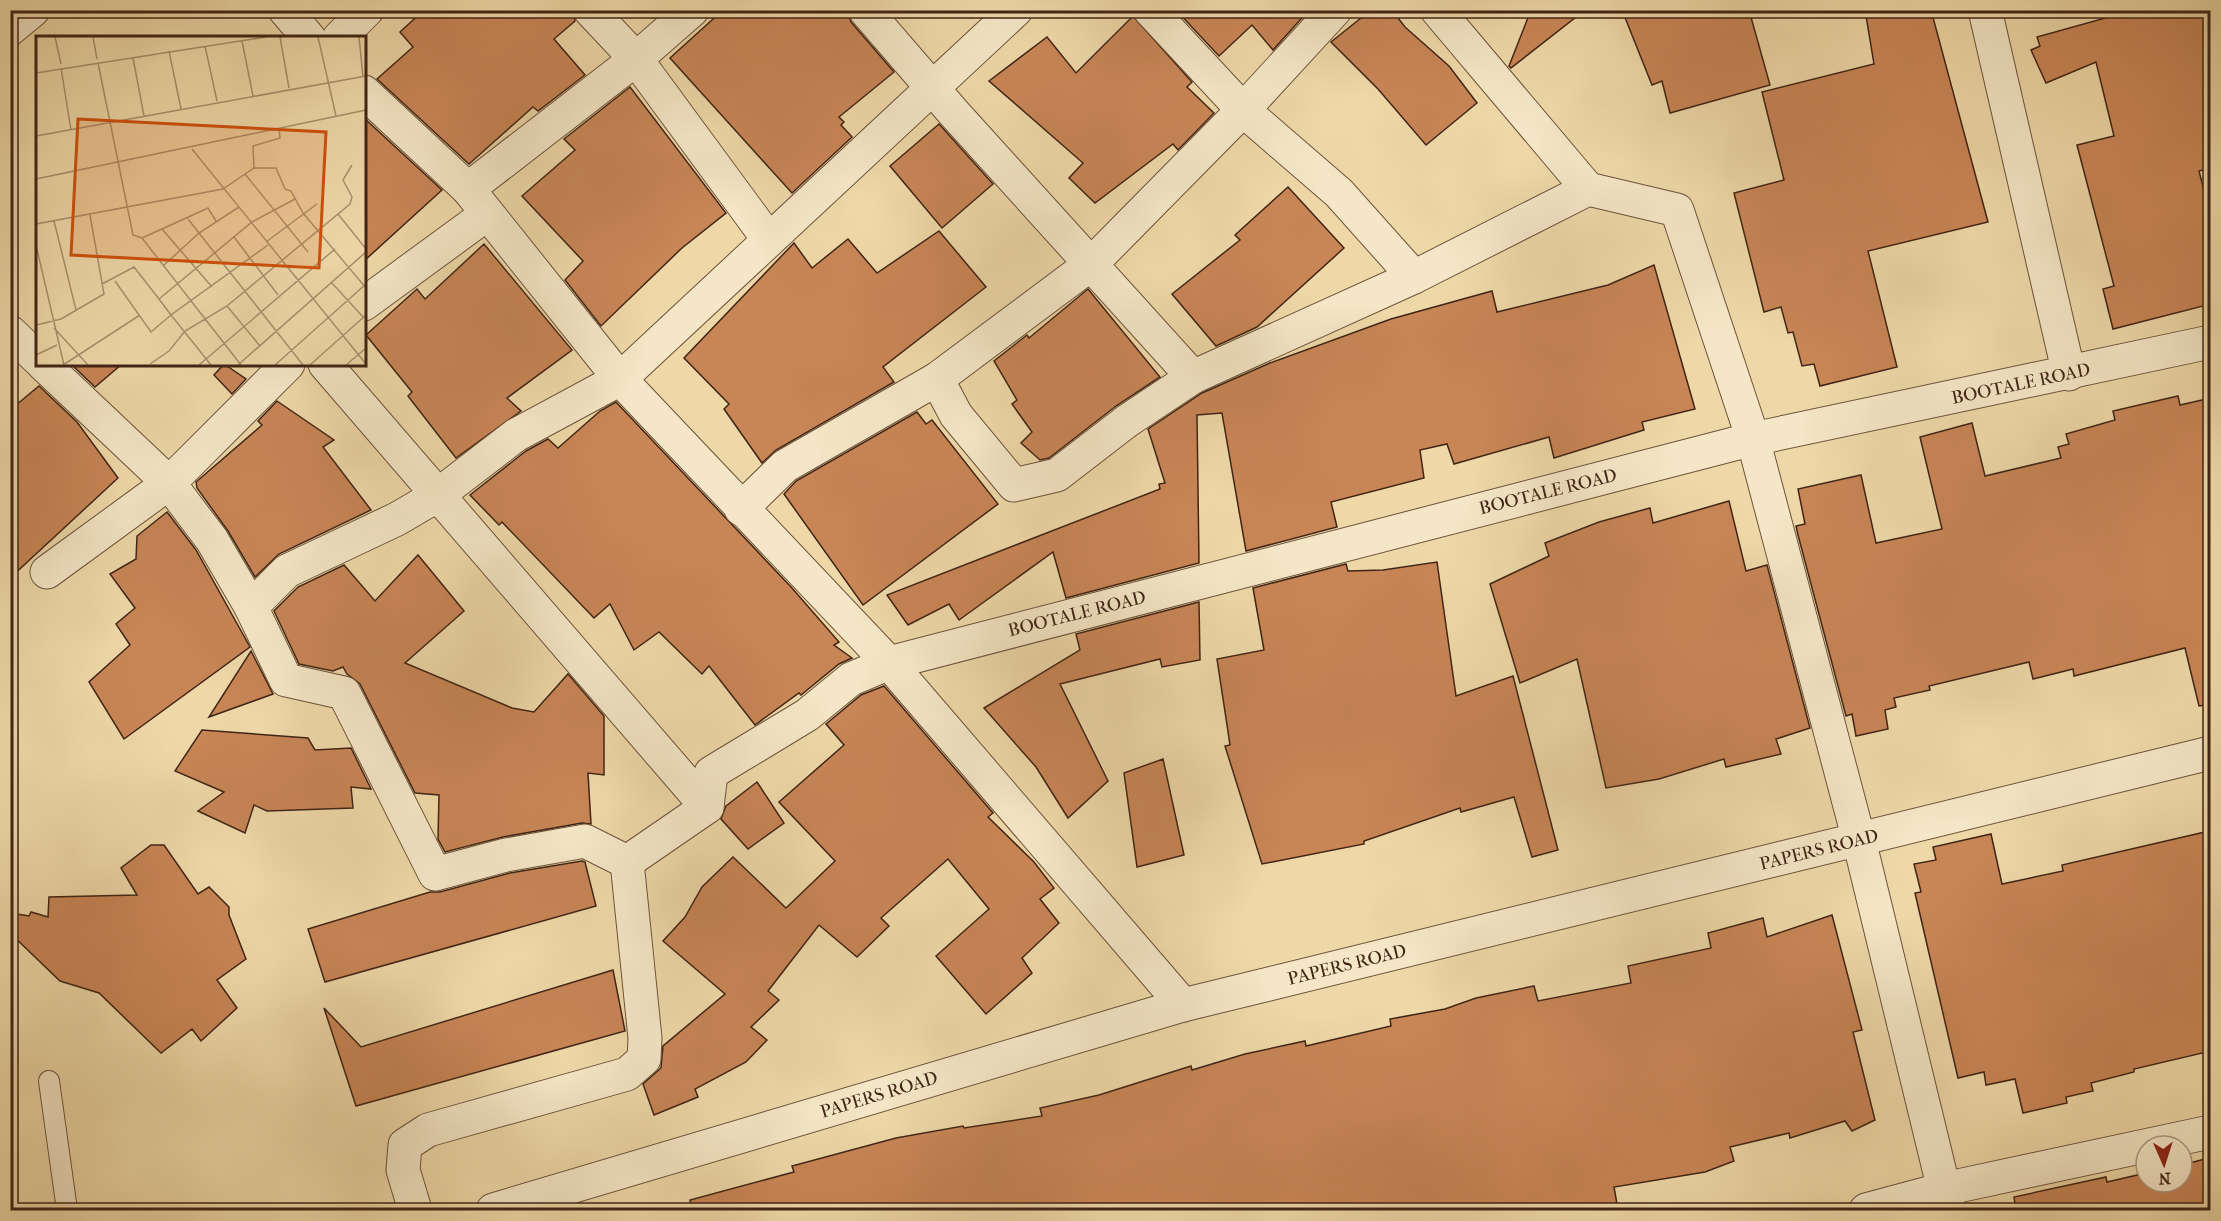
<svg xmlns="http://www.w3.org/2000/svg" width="2221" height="1221" font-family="'IM FELL French Canon',serif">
  <rect width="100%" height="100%" fill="#eed8a8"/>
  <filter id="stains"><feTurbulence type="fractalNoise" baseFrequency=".00333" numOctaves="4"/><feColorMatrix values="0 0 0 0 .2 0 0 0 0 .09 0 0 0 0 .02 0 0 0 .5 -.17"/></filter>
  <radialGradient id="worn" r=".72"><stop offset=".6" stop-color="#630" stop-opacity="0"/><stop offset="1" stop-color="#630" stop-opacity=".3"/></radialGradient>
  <g fill="#c88556" stroke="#402515" stroke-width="1.5">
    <path d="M 424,10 L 572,10 L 575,21 L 554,39 L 585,75 L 538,111 L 533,107 L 469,164 L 377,79 L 413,47 L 400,32 Z"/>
    <path d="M 723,10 L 847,10 L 851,22 L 894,72 L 839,117 L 844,122 L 841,125 L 852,137 L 792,193 L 670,58 Z"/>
    <path d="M 1176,10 L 1309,10 L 1273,50 L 1252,25 L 1219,56 Z"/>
    <path d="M 1371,10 L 1392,10 L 1405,27 L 1449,66 L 1477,103 L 1426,145 L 1378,89 L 1331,42 Z"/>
    <path d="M 1531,10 L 1585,10 L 1511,68 L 1509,66 Z"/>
    <path d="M 1622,10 L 1749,10 L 1770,85 L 1670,113 L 1662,81 L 1652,85 Z"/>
    <path d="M 1865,10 L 1931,10 L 1988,222 L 1868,251 L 1897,367 L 1820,386 L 1814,364 L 1802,366 L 1793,332 L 1788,333 L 1781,307 L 1764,312 L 1734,193 L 1784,180 L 1762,92 L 1874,64 Z"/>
    <path d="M 2134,10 L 2211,10 L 2211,168 L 2199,171 L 2211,217 L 2211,304 L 2113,329 L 2103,289 L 2114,286 L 2077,145 L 2114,136 L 2096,62 L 2046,83 L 2031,50 L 2040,46 L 2037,37 Z"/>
    <path d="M 1133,16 L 1192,82 L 1187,87 L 1214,113 L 1178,150 L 1173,144 L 1095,203 L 1069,178 L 1083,163 L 989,81 L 1047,37 L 1076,73 Z"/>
    <path d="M 630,87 L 726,213 L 682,248 L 601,326 L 565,280 L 583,261 L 522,196 L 575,150 L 564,139 Z"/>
    <path d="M 364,118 L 442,190 L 364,261 Z"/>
    <path d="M 939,124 L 993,184 L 942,228 L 890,166 Z"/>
    <path d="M 1288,187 L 1344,248 L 1257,327 L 1216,346 L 1172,294 L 1240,240 L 1235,235 Z"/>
    <path d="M 939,231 L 986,287 L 883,367 L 894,382 L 776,450 L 762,463 L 724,409 L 729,404 L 684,358 L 794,243 L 812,268 L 848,239 L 877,273 Z"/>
    <path d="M 484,244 L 572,350 L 507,398 L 521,411 L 456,458 L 408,396 L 412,392 L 366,335 L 417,289 L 425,299 Z"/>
    <path d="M 1654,265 L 1695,409 L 1642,422 L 1644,430 L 1554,458 L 1549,437 L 1454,464 L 1447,444 L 1420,450 L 1424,478 L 1331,502 L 1337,527 L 1246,551 L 1222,413 L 1197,415 L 1199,563 L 1066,598 L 1053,552 L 959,620 L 949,604 L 908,625 L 887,595 L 1160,489 L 1159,484 L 1165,483 L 1148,429 L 1202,393 L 1270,363 L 1391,319 L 1492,291 L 1497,312 L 1608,285 Z"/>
    <path d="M 1088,289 L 1160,377 L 1116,406 L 1049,458 L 1040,460 L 1021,443 L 1032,432 L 1012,404 L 1017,400 L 994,361 L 1027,335 L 1029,338 Z"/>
    <path d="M 71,364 L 122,364 L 95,387 Z"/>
    <path d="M 224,364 L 246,379 L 232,394 L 214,375 Z"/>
    <path d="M 39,386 L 77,422 L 118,478 L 10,578 L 10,410 Z"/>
    <path d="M 2178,396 L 2180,405 L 2211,398 L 2211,704 L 2199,706 L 2185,648 L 2074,676 L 2073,669 L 2033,679 L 2029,662 L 1929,686 L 1930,690 L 1894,698 L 1896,707 L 1885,710 L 1888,729 L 1856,736 L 1852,714 L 1846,716 L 1798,535 L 1796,526 L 1805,524 L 1798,489 L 1861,475 L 1876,543 L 1942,529 L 1920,437 L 1972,423 L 1985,476 L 2061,458 L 2058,447 L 2069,444 L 2066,434 L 2115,420 L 2113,411 Z"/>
    <path d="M 277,401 L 334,440 L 323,447 L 371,510 L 279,554 L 255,577 L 228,531 L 197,488 L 196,482 L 262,425 L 258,421 Z"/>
    <path d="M 616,402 L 792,588 L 839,642 L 834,645 L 852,658 L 839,664 L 801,695 L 799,693 L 755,725 L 709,666 L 702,674 L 659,632 L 634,650 L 610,604 L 594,618 L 502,522 L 499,525 L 470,495 L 526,451 L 548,439 L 558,448 L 600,411 Z"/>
    <path d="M 917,412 L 926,424 L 932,420 L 998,504 L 863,605 L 784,494 L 796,481 Z"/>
    <path d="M 1729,501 L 1746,571 L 1767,565 L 1810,728 L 1776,739 L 1781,754 L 1726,767 L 1724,759 L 1659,779 L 1606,788 L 1577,659 L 1520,683 L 1490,584 L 1549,556 L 1545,543 L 1599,522 L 1650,508 L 1653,523 Z"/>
    <path d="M 167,512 L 196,550 L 250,647 L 124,739 L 89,682 L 130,645 L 116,624 L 135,608 L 110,574 L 136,559 L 137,536 Z"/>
    <path d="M 418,555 L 464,611 L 405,663 L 512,708 L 534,712 L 568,674 L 604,716 L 604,775 L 588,773 L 591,824 L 582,823 L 503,837 L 445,852 L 438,839 L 439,795 L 415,793 L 360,684 L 347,674 L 343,667 L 333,671 L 299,664 L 274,611 L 298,587 L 344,565 L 375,601 Z"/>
    <path d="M 1437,562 L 1456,696 L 1513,676 L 1558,850 L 1532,857 L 1514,797 L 1461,812 L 1460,808 L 1364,841 L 1364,844 L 1262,864 L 1225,746 L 1230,745 L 1217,659 L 1264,650 L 1253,588 L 1346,564 L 1348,571 L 1383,570 Z"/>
    <path d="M 1199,602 L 1200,660 L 1162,667 L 1160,659 L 1060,684 L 1108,781 L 1068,818 L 1036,767 L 984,708 L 1080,650 L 1076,634 Z"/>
    <path d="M 251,651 L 273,694 L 209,717 Z"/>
    <path d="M 884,686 L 993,813 L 988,817 L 1034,862 L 1054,888 L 1040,899 L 1059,923 L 1022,958 L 1032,973 L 986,1014 L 936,956 L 989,909 L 948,859 L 881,918 L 889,926 L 857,957 L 819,925 L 768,991 L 779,1000 L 751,1027 L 767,1040 L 746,1062 L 695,1089 L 698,1097 L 654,1115 L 643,1084 L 661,1068 L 663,1046 L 725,994 L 663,941 L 685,917 L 702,887 L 733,857 L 786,908 L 835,861 L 779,802 L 844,745 L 826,724 L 861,695 Z"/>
    <path d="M 202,730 L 308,738 L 315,750 L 351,748 L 371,789 L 351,787 L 353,808 L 267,811 L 254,805 L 245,833 L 198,811 L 224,792 L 175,771 Z"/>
    <path d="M 1163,759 L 1184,855 L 1137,867 L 1124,773 Z"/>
    <path d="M 757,782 L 784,823 L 748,849 L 721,819 L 726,806 Z"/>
    <path d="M 2205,832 L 2211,855 L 2211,1051 L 2134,1069 L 2134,1072 L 2091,1083 L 2093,1091 L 2066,1097 L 2067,1103 L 2023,1113 L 2015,1079 L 1986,1085 L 1984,1072 L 1958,1078 L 1915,893 L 1921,892 L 1914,864 L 1936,860 L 1933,847 L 1991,834 L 2002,884 L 2063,871 L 2062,865 Z"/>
    <path d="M 151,845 L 164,845 L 198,894 L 209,887 L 229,907 L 229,915 L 246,959 L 217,980 L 237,1008 L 201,1041 L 192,1029 L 161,1053 L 99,993 L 60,981 L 10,933 L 10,913 L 29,916 L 31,912 L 48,917 L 49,897 L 137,895 L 121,868 Z"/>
    <path d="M 582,861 L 585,862 L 596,906 L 325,982 L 308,929 L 430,892 L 440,892 L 510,873 Z"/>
    <path d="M 1832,915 L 1862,1030 L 1853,1032 L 1875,1120 L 1852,1131 L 1845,1121 L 1790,1138 L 1789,1133 L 1730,1147 L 1734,1161 L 1705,1172 L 1614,1187 L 1617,1204 L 1598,1210 L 692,1210 L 690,1200 L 794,1172 L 792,1166 L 896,1138 L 963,1126 L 964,1128 L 1042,1116 L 1040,1108 L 1099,1095 L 1191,1066 L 1192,1070 L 1245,1054 L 1305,1041 L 1306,1046 L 1391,1026 L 1390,1019 L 1445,1009 L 1476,998 L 1534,986 L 1538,1001 L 1631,983 L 1628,966 L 1711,948 L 1708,933 L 1763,918 L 1767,937 Z"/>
    <path d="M 613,970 L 625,1031 L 356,1106 L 324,1008 L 361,1047 Z"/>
    <path d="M 2205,1159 L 2211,1180 L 2211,1210 L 2016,1210 L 2014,1197 L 2106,1177 L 2107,1182 L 2146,1173 L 2146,1182 L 2182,1182 L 2182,1165 Z"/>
  </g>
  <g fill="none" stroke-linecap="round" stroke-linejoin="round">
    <g stroke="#6c523a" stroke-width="22">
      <path id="service" d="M 49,1081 L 67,1210"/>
    </g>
    <g stroke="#6c523a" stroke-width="35">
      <g id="minor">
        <path d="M 285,10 L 309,38"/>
        <path d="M 590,10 L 636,59 L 769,240"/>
        <path d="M 865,10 L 953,112 L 1193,377"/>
        <path d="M 1150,10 L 1243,110 L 1339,193 L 1414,277 L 1588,189"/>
        <path d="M 1437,10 L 1588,189 L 1677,210 L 1753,439 L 1859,840 L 1949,1210"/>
        <path d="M 1985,10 L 2069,374"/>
        <path d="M 10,29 L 33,10"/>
        <path d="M 339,38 L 367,10"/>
        <path d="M 364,92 L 468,189 L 620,379 L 889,663 L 1183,1005"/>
        <path d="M 468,189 L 636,59 L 692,10"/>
        <path d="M 364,304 L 487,214"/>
        <path d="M 10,332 L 38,359"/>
        <path d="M 43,364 L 169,483 L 212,540 L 251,607 L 286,680 L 344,693 L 435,874 L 506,855 L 585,841 L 627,862 L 707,807 L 711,773 L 807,715 L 851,679 L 889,663 L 1753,439 L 2210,342"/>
        <path d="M 325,364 L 707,807"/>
        <path d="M 937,379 L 956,415 L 1014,485 L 1057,475 L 1127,421 L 1193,377 L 1414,277"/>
        <path d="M 741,509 L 785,466 L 937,379 L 1091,264 L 1243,110 L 1335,10"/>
        <path d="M 47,572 L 169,483 L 288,364"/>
        <path d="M 251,607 L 287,571 L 397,519 L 438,495 L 516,435 L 620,379 L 1016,10"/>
        <path d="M 415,1210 L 403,1170 L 405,1145 L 428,1130 L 627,1074 L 644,1059 L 645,1038 L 627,862"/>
        <path d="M 493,1210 L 1183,1005 L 2210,753"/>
        <path d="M 1866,1210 L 1944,1189 L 2210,1132"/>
      </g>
    </g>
    <use href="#service" stroke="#f4e6c6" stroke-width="20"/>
    <use href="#minor" stroke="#f4e6c6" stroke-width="33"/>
  </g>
  <g text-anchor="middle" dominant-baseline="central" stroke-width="6" stroke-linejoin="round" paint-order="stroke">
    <g font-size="18" fill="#402515" stroke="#f4e6c6">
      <text transform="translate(2021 384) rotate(-12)">BOOTALE ROAD</text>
      <text transform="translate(1548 492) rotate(-14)">BOOTALE ROAD</text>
      <text transform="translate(1077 614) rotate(-14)">BOOTALE ROAD</text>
      <text transform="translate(1819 850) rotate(-14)">PAPERS ROAD</text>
      <text transform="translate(1347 965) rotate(-14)">PAPERS ROAD</text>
      <text transform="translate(879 1095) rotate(-17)">PAPERS ROAD</text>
    </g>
  </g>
  <g transform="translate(36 36)">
    <rect width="330" height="330" fill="#eed8a8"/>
    <path fill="none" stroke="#a8906d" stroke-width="1.5" d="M 19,1 L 25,28M 57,1 L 61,23M 244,1 L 253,52M 282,1 L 300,80M 323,1 L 327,41M 206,5 L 217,60M 169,10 L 181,65M 133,15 L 145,73M 97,22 L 108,80M 62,27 L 97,199 L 106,202 L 205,329M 25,32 L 35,94M 0,37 L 230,1M 0,100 L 330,40M 156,113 L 330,328M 218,132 L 217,110 L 244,102 L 243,92M 209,138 L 272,216M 0,143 L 330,74M 302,178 L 330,213M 152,183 L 267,329M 18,185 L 40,274M 0,188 L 187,153 L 218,132 L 240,132 L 249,153 L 255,155 L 267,177 L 330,252M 126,193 L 172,172 L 180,185M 198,201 L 242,259M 106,202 L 126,193 L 176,251M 230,206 L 281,168M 0,209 L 28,329M 127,230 L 163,197 L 203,171M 79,245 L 115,296 L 135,279 L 123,263 L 216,186 L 259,163M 295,246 L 328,282M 66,248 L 98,231 L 123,263M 191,270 L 224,310M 0,289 L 25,283 L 68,258 L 54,179M 18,292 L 52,329M 0,319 L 21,309M 114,328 L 133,315 L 149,295 L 191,270 L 314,168 L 316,161 L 307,144 L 316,129M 27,329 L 104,279M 163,329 L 299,213M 175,329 L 135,279 L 232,209M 202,329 L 330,216M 239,329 L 330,248M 274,329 L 330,279M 310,329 L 330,312"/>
    <path fill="#cf510d" fill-opacity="0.15" stroke="#cf510d" stroke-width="3" d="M 42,83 L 290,96 L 283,232 L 35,219 Z"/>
    <rect width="330" height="330" fill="none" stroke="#402515" stroke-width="3"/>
  </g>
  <rect width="2221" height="1221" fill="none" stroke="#eed8a8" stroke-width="36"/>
  <rect x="12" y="12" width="2197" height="1197" fill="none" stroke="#402515" stroke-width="3"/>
  <rect x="18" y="18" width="2185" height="1185" fill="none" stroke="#402515" stroke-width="1.5"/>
  <g transform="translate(2164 1164) rotate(177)"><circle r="28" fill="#f4e6c6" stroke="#ac997f" stroke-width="1.5"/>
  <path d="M0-4.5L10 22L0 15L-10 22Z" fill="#8f2418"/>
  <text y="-9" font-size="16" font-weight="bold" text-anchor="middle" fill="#402515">N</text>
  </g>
  <rect width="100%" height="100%" filter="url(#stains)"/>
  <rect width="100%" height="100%" fill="url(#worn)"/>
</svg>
